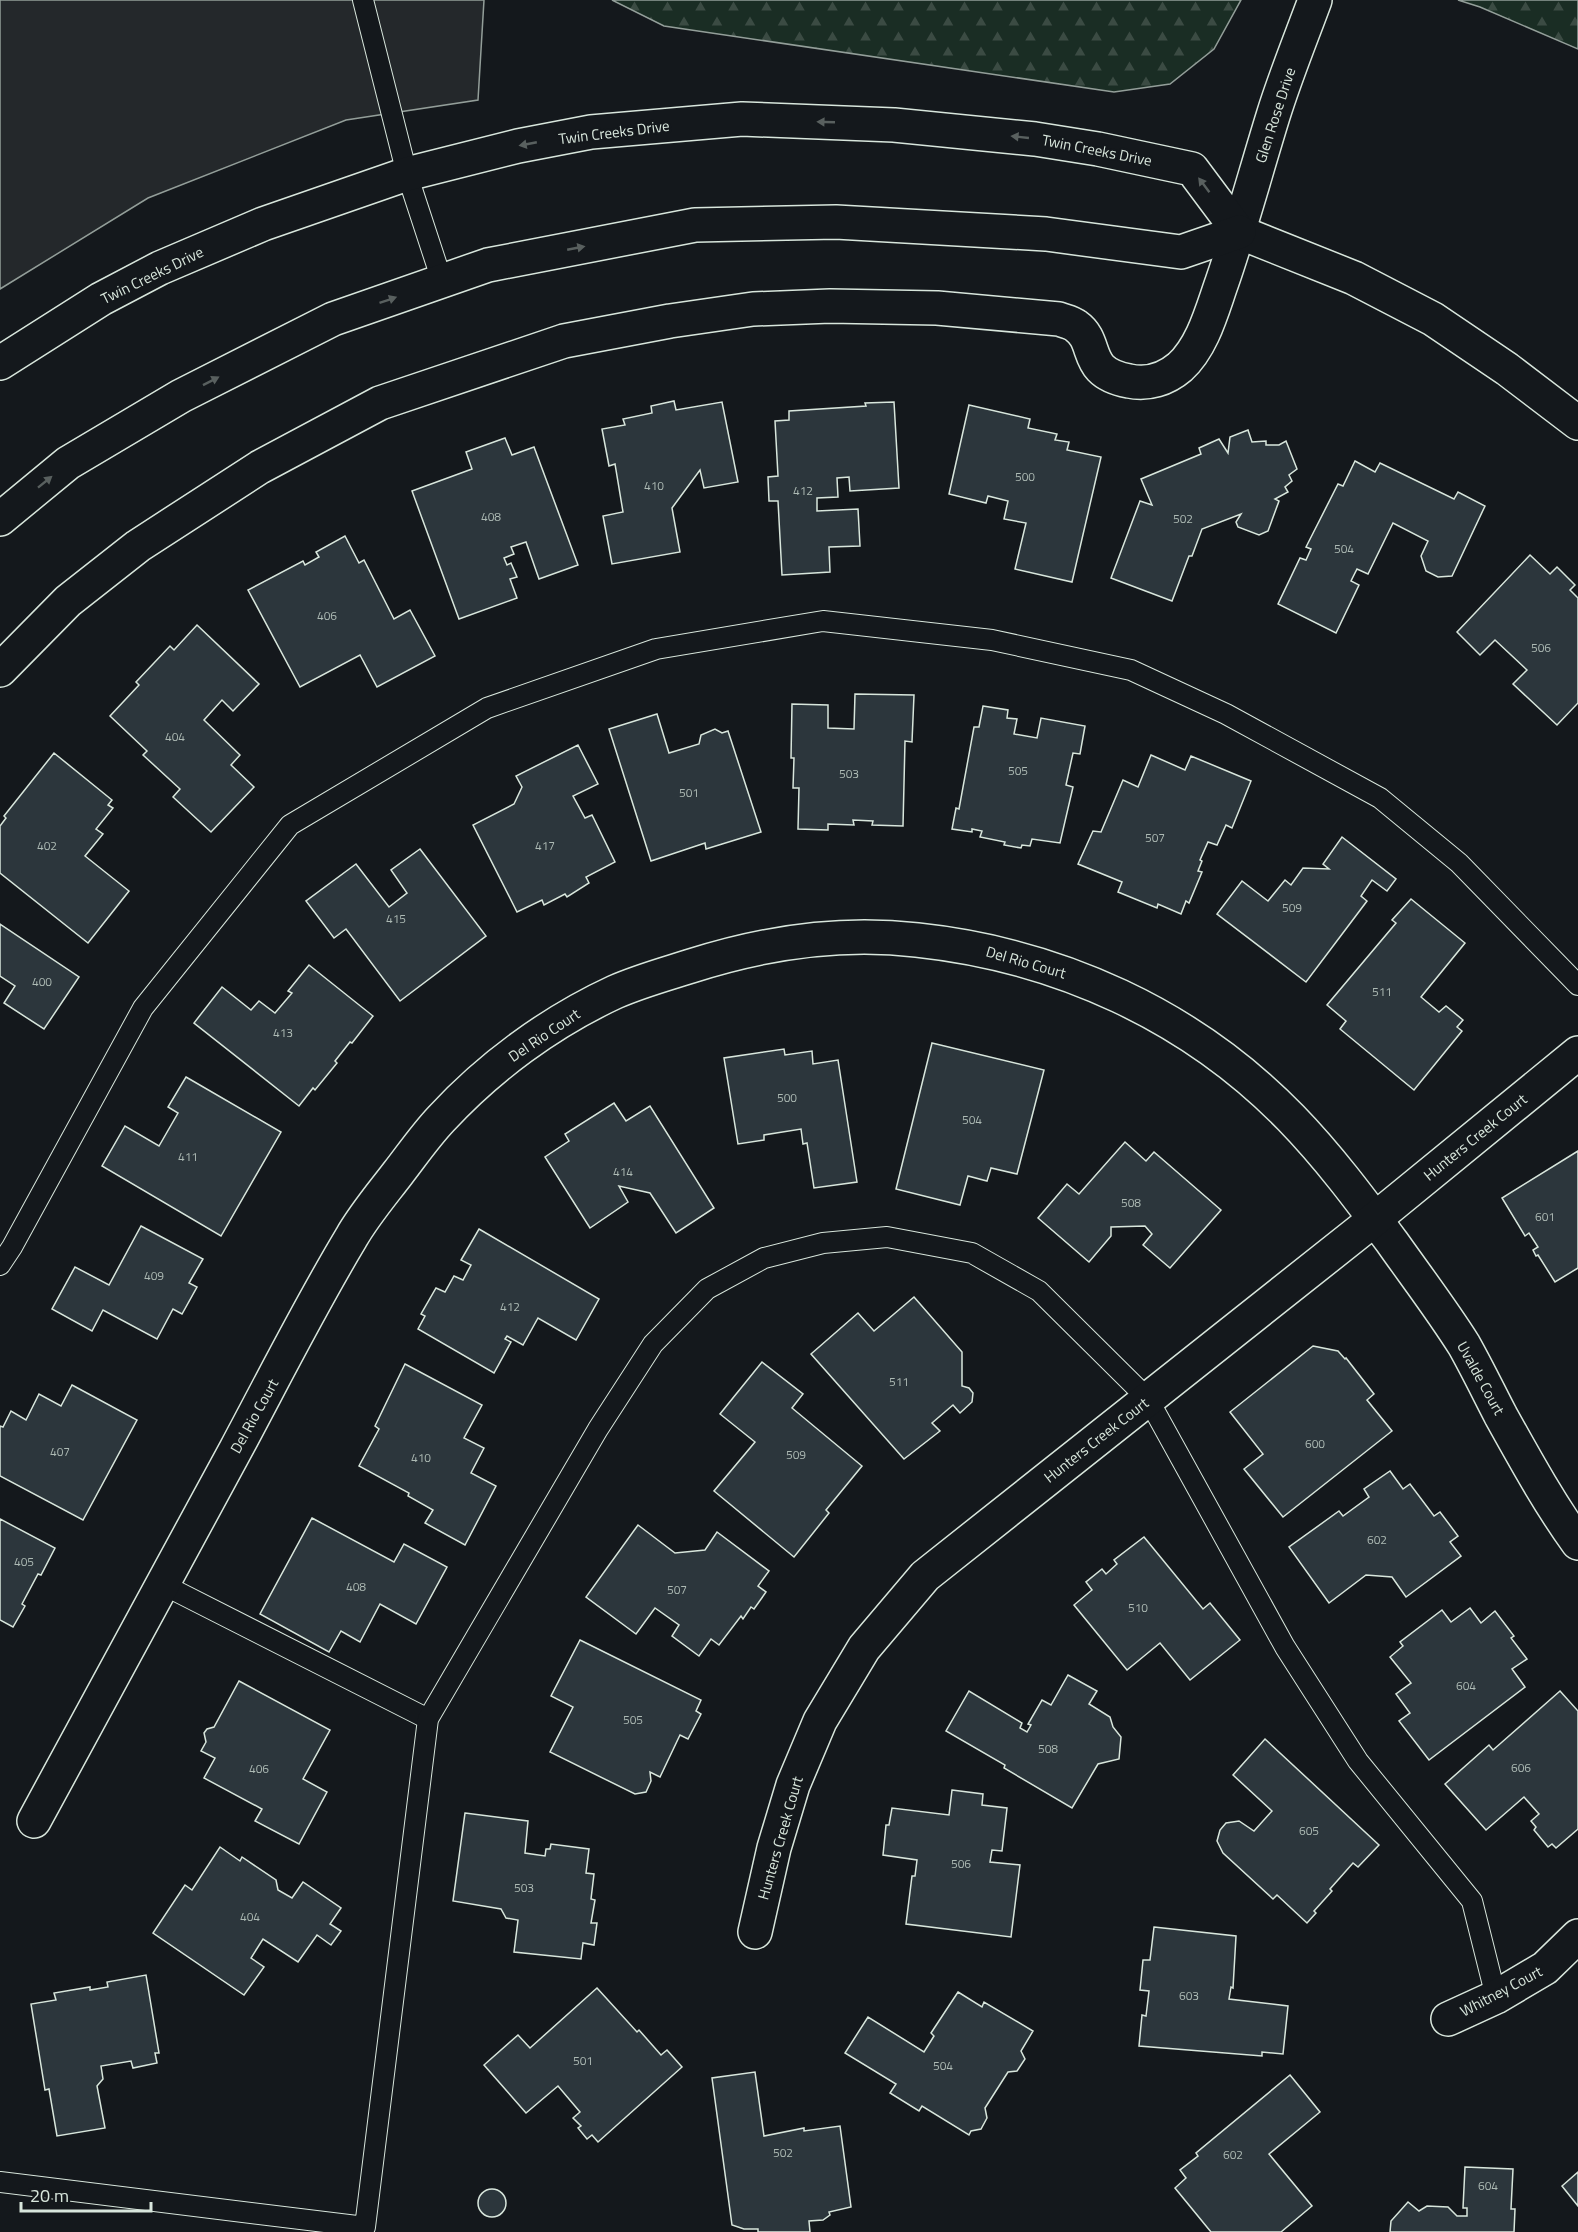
<svg xmlns="http://www.w3.org/2000/svg" width="1578" height="2232" font-family="'Titillium Web',sans-serif">
  <defs>
    <pattern id="forest-firs" width="22" height="20" patternUnits="userSpaceOnUse" patternTransform="scale(1.5)"><rect width="22" height="20" fill="#1a2d24"/><path d="M5 1l3.5 6h-7zM16 11l3.5 6h-7z" fill="#3b4b43"/></pattern>
  </defs>
  <rect width="100%" height="100%" fill="#14181c"/>
  <g fill="url(#forest-firs)" stroke="#939e99" stroke-width="1.5">
    <path d="M 612,0 L 1241,0 L 1214,49 L 1170,84 L 1114,92 L 664,26 Z"/>
    <path d="M 1458,0 L 1578,0 L 1578,49 L 1480,7 Z"/>
  </g>
  <path fill="#24282b" stroke="#939e99" stroke-width="1.5" d="M 0,0 L 484,0 L 478,100 L 346,120 L 148,198 L 0,289 Z"/>
  <g fill="#2c363c" stroke="#d8e6dc" stroke-width="1.5">
    <path d="M 674,401 L 676,410 L 722,402 L 738,482 L 704,488 L 700,470 L 672,508 L 680,552 L 612,564 L 603,516 L 623,512 L 615,464 L 609,466 L 602,429 L 625,425 L 623,419 L 652,413 L 651,406 Z"/>
    <path d="M 894,402 L 899,488 L 850,491 L 849,477 L 837,478 L 838,497 L 817,498 L 817,511 L 858,509 L 860,546 L 829,547 L 830,572 L 782,575 L 778,501 L 769,501 L 768,477 L 778,476 L 775,421 L 789,420 L 789,411 L 866,406 L 865,403 Z"/>
    <path d="M 969,405 L 1030,419 L 1028,428 L 1057,434 L 1055,440 L 1069,442 L 1067,450 L 1101,457 L 1072,582 L 1015,569 L 1026,523 L 1004,519 L 1008,501 L 988,496 L 986,503 L 949,494 Z"/>
    <path d="M 1248,430 L 1252,442 L 1266,441 L 1266,445 L 1279,445 L 1286,441 L 1297,469 L 1289,475 L 1292,481 L 1285,487 L 1288,492 L 1275,499 L 1279,501 L 1268,531 L 1259,535 L 1238,527 L 1236,522 L 1241,514 L 1202,529 L 1192,556 L 1189,556 L 1172,601 L 1111,578 L 1140,501 L 1152,505 L 1141,479 L 1201,454 L 1199,448 L 1219,439 L 1228,453 L 1230,437 Z"/>
    <path d="M 505,438 L 512,455 L 534,447 L 578,565 L 539,579 L 526,542 L 511,547 L 514,554 L 504,558 L 507,565 L 511,563 L 517,577 L 510,579 L 517,598 L 459,619 L 412,491 L 472,469 L 466,452 Z"/>
    <path d="M 1355,461 L 1375,472 L 1380,463 L 1454,499 L 1458,492 L 1485,506 L 1452,576 L 1438,577 L 1426,571 L 1421,556 L 1428,541 L 1393,523 L 1368,574 L 1357,569 L 1351,581 L 1359,585 L 1336,633 L 1278,604 L 1300,558 L 1306,560 L 1311,549 L 1306,547 L 1338,484 L 1343,486 Z"/>
    <path d="M 345,536 L 359,563 L 364,560 L 394,619 L 410,610 L 435,656 L 377,687 L 360,655 L 300,687 L 248,590 L 303,561 L 305,565 L 319,557 L 316,552 Z"/>
    <path d="M 1530,555 L 1550,574 L 1557,567 L 1575,585 L 1570,590 L 1578,598 L 1578,703 L 1557,725 L 1513,684 L 1527,670 L 1495,640 L 1480,655 L 1457,632 Z"/>
    <path d="M 197,625 L 259,684 L 233,711 L 222,700 L 204,720 L 240,755 L 231,765 L 254,787 L 211,832 L 173,797 L 180,789 L 143,755 L 147,751 L 110,716 L 139,685 L 136,682 L 170,646 L 174,650 Z"/>
    <path d="M 855,694 L 914,695 L 912,742 L 905,741 L 903,826 L 872,825 L 873,821 L 853,820 L 854,825 L 828,824 L 828,830 L 798,829 L 799,788 L 793,788 L 794,758 L 791,758 L 792,704 L 828,705 L 828,728 L 854,729 Z"/>
    <path d="M 983,706 L 1008,710 L 1007,718 L 1017,719 L 1014,734 L 1037,738 L 1041,718 L 1085,726 L 1080,754 L 1073,753 L 1066,785 L 1073,787 L 1060,843 L 1032,839 L 1030,846 L 1022,845 L 1021,848 L 1004,845 L 1005,842 L 980,837 L 982,831 L 972,829 L 972,832 L 952,829 L 956,808 L 959,809 L 974,727 L 979,727 Z"/>
    <path d="M 657,714 L 669,753 L 699,744 L 701,735 L 715,729 L 722,733 L 728,731 L 761,832 L 706,849 L 705,843 L 651,861 L 609,729 Z"/>
    <path d="M 578,745 L 598,784 L 573,796 L 585,818 L 592,815 L 615,862 L 586,877 L 589,883 L 567,897 L 565,894 L 544,905 L 542,900 L 517,912 L 473,825 L 514,804 L 522,787 L 516,776 Z"/>
    <path d="M 54,753 L 112,800 L 108,805 L 113,808 L 96,829 L 103,834 L 85,856 L 129,891 L 88,943 L 0,873 L 0,826 L 6,818 L 4,816 Z"/>
    <path d="M 1151,755 L 1185,770 L 1191,756 L 1251,781 L 1232,828 L 1226,825 L 1217,845 L 1208,842 L 1200,860 L 1202,861 L 1198,871 L 1202,872 L 1189,903 L 1186,901 L 1181,914 L 1158,904 L 1157,908 L 1118,892 L 1122,882 L 1078,864 L 1093,831 L 1101,832 L 1123,780 L 1138,787 Z"/>
    <path d="M 1342,837 L 1396,879 L 1387,891 L 1372,880 L 1361,896 L 1367,901 L 1306,982 L 1217,914 L 1242,881 L 1268,901 L 1285,880 L 1291,885 L 1303,868 L 1329,869 L 1323,864 Z"/>
    <path d="M 420,849 L 486,936 L 400,1001 L 346,929 L 334,938 L 306,901 L 356,864 L 389,907 L 407,893 L 391,870 Z"/>
    <path d="M 1411,899 L 1465,943 L 1421,997 L 1439,1012 L 1446,1006 L 1463,1020 L 1457,1027 L 1462,1031 L 1414,1090 L 1340,1029 L 1346,1021 L 1327,1005 L 1396,923 L 1392,920 Z"/>
    <path d="M 0,924 L 79,977 L 44,1029 L 4,1003 L 15,986 L 0,976 Z"/>
    <path d="M 309,965 L 373,1016 L 352,1043 L 350,1042 L 335,1061 L 337,1063 L 315,1090 L 313,1088 L 299,1106 L 194,1023 L 222,987 L 251,1010 L 259,1001 L 275,1013 L 292,993 L 288,991 Z"/>
    <path d="M 932,1043 L 1044,1070 L 1017,1174 L 991,1168 L 987,1181 L 968,1176 L 960,1205 L 896,1189 Z"/>
    <path d="M 784,1049 L 785,1055 L 812,1051 L 813,1064 L 838,1060 L 857,1182 L 814,1188 L 807,1143 L 803,1144 L 801,1129 L 764,1135 L 764,1140 L 738,1144 L 724,1058 Z"/>
    <path d="M 186,1077 L 281,1132 L 221,1236 L 102,1166 L 125,1126 L 159,1146 L 178,1113 L 168,1107 Z"/>
    <path d="M 614,1103 L 626,1121 L 650,1106 L 714,1208 L 676,1233 L 650,1193 L 619,1186 L 628,1202 L 590,1228 L 545,1157 L 569,1141 L 565,1134 Z"/>
    <path d="M 1125,1142 L 1146,1161 L 1154,1152 L 1221,1210 L 1170,1268 L 1143,1245 L 1152,1234 L 1145,1226 L 1111,1227 L 1111,1236 L 1089,1262 L 1038,1218 L 1067,1184 L 1079,1194 Z"/>
    <path d="M 1578,1151 L 1578,1268 L 1555,1282 L 1538,1255 L 1536,1256 L 1533,1250 L 1538,1247 L 1529,1233 L 1525,1236 L 1502,1198 Z"/>
    <path d="M 141,1226 L 203,1259 L 189,1283 L 197,1287 L 182,1314 L 173,1309 L 157,1339 L 103,1310 L 92,1331 L 52,1309 L 75,1267 L 109,1285 Z"/>
    <path d="M 479,1229 L 599,1299 L 576,1340 L 538,1318 L 523,1345 L 507,1336 L 505,1339 L 511,1342 L 494,1373 L 418,1329 L 425,1316 L 421,1314 L 436,1288 L 445,1292 L 454,1276 L 463,1280 L 471,1265 L 461,1260 Z"/>
    <path d="M 914,1297 L 962,1352 L 962,1386 L 969,1388 L 973,1393 L 972,1402 L 960,1413 L 953,1405 L 932,1423 L 940,1431 L 904,1459 L 811,1354 L 858,1313 L 874,1331 Z"/>
    <path d="M 1313,1346 L 1338,1351 L 1345,1359 L 1346,1358 L 1374,1394 L 1367,1400 L 1392,1431 L 1283,1517 L 1244,1469 L 1263,1454 L 1230,1412 Z"/>
    <path d="M 762,1362 L 803,1394 L 792,1408 L 862,1466 L 826,1510 L 829,1513 L 794,1557 L 714,1491 L 755,1442 L 720,1414 Z"/>
    <path d="M 405,1364 L 482,1405 L 464,1438 L 484,1448 L 471,1473 L 496,1486 L 465,1545 L 425,1523 L 433,1510 L 408,1496 L 409,1493 L 359,1466 L 379,1429 L 375,1426 Z"/>
    <path d="M 72,1385 L 137,1420 L 83,1520 L 0,1476 L 0,1426 L 3,1427 L 11,1411 L 26,1420 L 39,1394 L 61,1406 Z"/>
    <path d="M 1390,1471 L 1403,1489 L 1410,1484 L 1434,1516 L 1440,1512 L 1458,1536 L 1450,1542 L 1461,1556 L 1406,1597 L 1392,1577 L 1366,1575 L 1329,1603 L 1289,1547 L 1339,1511 L 1343,1516 L 1369,1497 L 1364,1489 Z"/>
    <path d="M 312,1518 L 394,1562 L 404,1544 L 447,1567 L 416,1624 L 380,1604 L 360,1642 L 341,1631 L 329,1652 L 260,1614 Z"/>
    <path d="M 0,1519 L 55,1548 L 41,1575 L 38,1574 L 22,1604 L 25,1606 L 13,1627 L 0,1620 Z"/>
    <path d="M 638,1525 L 675,1553 L 705,1550 L 717,1532 L 769,1571 L 758,1586 L 766,1592 L 754,1609 L 751,1607 L 743,1619 L 741,1616 L 719,1645 L 711,1639 L 699,1656 L 672,1636 L 679,1625 L 655,1608 L 636,1634 L 586,1597 Z"/>
    <path d="M 1144,1537 L 1203,1609 L 1210,1603 L 1240,1640 L 1190,1680 L 1160,1643 L 1127,1670 L 1074,1605 L 1092,1590 L 1086,1582 L 1102,1569 L 1106,1574 L 1117,1564 L 1114,1560 Z"/>
    <path d="M 1470,1608 L 1481,1623 L 1495,1611 L 1514,1636 L 1511,1638 L 1527,1659 L 1512,1669 L 1525,1687 L 1429,1760 L 1399,1721 L 1410,1713 L 1396,1694 L 1411,1683 L 1390,1657 L 1403,1646 L 1400,1642 L 1442,1610 L 1451,1622 Z"/>
    <path d="M 580,1640 L 701,1700 L 696,1711 L 701,1714 L 688,1739 L 680,1735 L 660,1777 L 650,1772 L 651,1781 L 646,1792 L 635,1794 L 550,1752 L 573,1707 L 551,1696 Z"/>
    <path d="M 1068,1675 L 1097,1691 L 1089,1704 L 1110,1717 L 1113,1727 L 1121,1737 L 1119,1759 L 1098,1764 L 1072,1808 L 1004,1768 L 1005,1765 L 946,1731 L 969,1691 L 1022,1723 L 1020,1728 L 1027,1732 L 1031,1725 L 1028,1724 L 1042,1700 L 1051,1705 Z"/>
    <path d="M 239,1681 L 330,1730 L 303,1779 L 327,1792 L 299,1844 L 255,1821 L 262,1809 L 204,1778 L 215,1758 L 201,1751 L 206,1742 L 204,1733 L 207,1729 L 214,1727 Z"/>
    <path d="M 1560,1691 L 1578,1711 L 1578,1829 L 1556,1848 L 1552,1844 L 1548,1847 L 1534,1830 L 1536,1827 L 1531,1821 L 1539,1814 L 1524,1797 L 1486,1830 L 1445,1784 L 1489,1745 L 1493,1750 Z"/>
    <path d="M 1265,1739 L 1379,1845 L 1358,1867 L 1353,1863 L 1330,1889 L 1332,1891 L 1314,1911 L 1316,1913 L 1307,1923 L 1277,1895 L 1273,1899 L 1223,1853 L 1217,1841 L 1220,1830 L 1226,1823 L 1239,1821 L 1254,1831 L 1272,1811 L 1233,1775 Z"/>
    <path d="M 952,1790 L 983,1794 L 982,1805 L 1007,1808 L 1002,1851 L 992,1850 L 990,1862 L 1020,1865 L 1011,1937 L 906,1924 L 912,1876 L 915,1876 L 917,1860 L 883,1855 L 886,1825 L 889,1825 L 892,1808 L 949,1815 Z"/>
    <path d="M 465,1813 L 528,1821 L 525,1853 L 545,1856 L 546,1849 L 550,1849 L 551,1844 L 589,1849 L 586,1873 L 594,1874 L 591,1899 L 595,1900 L 591,1923 L 597,1923 L 594,1945 L 583,1943 L 581,1959 L 514,1952 L 518,1920 L 506,1918 L 501,1909 L 453,1901 Z"/>
    <path d="M 220,1847 L 240,1861 L 242,1857 L 276,1880 L 278,1890 L 292,1898 L 303,1882 L 341,1908 L 330,1924 L 341,1931 L 331,1945 L 317,1935 L 298,1962 L 263,1939 L 251,1958 L 264,1967 L 244,1995 L 153,1933 L 185,1885 L 192,1890 Z"/>
    <path d="M 1154,1927 L 1236,1936 L 1233,1988 L 1231,1987 L 1229,1999 L 1288,2006 L 1283,2054 L 1262,2052 L 1262,2056 L 1139,2046 L 1142,2015 L 1146,2016 L 1149,1991 L 1140,1990 L 1143,1960 L 1150,1960 Z"/>
    <path d="M 146,1975 L 159,2053 L 155,2053 L 157,2063 L 133,2068 L 131,2061 L 101,2066 L 103,2079 L 97,2086 L 105,2128 L 57,2136 L 49,2089 L 45,2090 L 31,2004 L 56,2000 L 54,1993 L 90,1987 L 90,1990 L 108,1987 L 107,1982 Z"/>
    <path d="M 597,1988 L 637,2032 L 639,2030 L 661,2055 L 667,2050 L 682,2067 L 598,2142 L 592,2135 L 587,2139 L 578,2128 L 581,2126 L 573,2118 L 580,2112 L 558,2086 L 526,2113 L 484,2065 L 518,2035 L 530,2048 Z"/>
    <path d="M 958,1992 L 982,2007 L 984,2002 L 1033,2031 L 1021,2051 L 1025,2059 L 1017,2071 L 1008,2072 L 985,2108 L 987,2118 L 981,2129 L 971,2131 L 969,2135 L 922,2106 L 919,2111 L 890,2093 L 896,2084 L 845,2053 L 868,2017 L 924,2052 L 934,2036 L 931,2033 Z"/>
    <path d="M 755,2072 L 764,2136 L 804,2128 L 804,2131 L 840,2126 L 851,2207 L 829,2212 L 830,2215 L 823,2220 L 809,2221 L 810,2232 L 758,2232 L 758,2229 L 744,2229 L 732,2225 L 712,2078 Z"/>
    <path d="M 1290,2075 L 1320,2112 L 1269,2154 L 1312,2206 L 1281,2232 L 1211,2232 L 1175,2188 L 1186,2178 L 1180,2170 L 1198,2156 L 1196,2153 Z"/>
    <path d="M 1465,2167 L 1513,2169 L 1511,2209 L 1515,2209 L 1514,2232 L 1390,2232 L 1391,2221 L 1408,2202 L 1419,2211 L 1427,2206 L 1448,2207 L 1457,2216 L 1467,2216 L 1467,2208 L 1463,2208 Z"/>
    <path d="M 1578,2172 L 1578,2206 L 1562,2186 Z"/>
    <circle cx="492" cy="2203" r="14"/>
  </g>
  <g fill="none" stroke-linecap="round" stroke-linejoin="round">
    <g stroke="#d8e6dc" stroke-width="22">
      <g id="service">
        <path d="M 363,0 L 407,174 L 442,281"/>
        <path d="M 0,1265 L 12,1247 L 143,1008 L 290,825 L 487,708 L 656,649 L 823,621 L 992,640 L 1131,670 L 1226,714 L 1380,798 L 1459,863 L 1578,985"/>
        <path d="M 162,1584 L 428,1719"/>
        <path d="M 0,2182 L 365,2227 L 428,1719 L 598,1429 L 653,1344 L 707,1289 L 764,1258 L 823,1243 L 887,1237 L 972,1253 L 1039,1291 L 1148,1399 L 1285,1647 L 1358,1761 L 1472,1901 L 1496,1997"/>
      </g>
    </g>
    <g stroke="#d8e6dc" stroke-width="36">
      <g id="minor">
        <path d="M 0,670 L 68,601 L 138,546 L 260,467 L 380,403 L 564,341 L 670,321 L 753,309 L 830,306 L 937,308 L 1059,319 C 1064,321 1071,322 1076,326 C 1100,343 1081,372 1129,381 C 1148,385 1166,379 1180,367 C 1203,346 1212,310 1222,282 C 1241,227 1256,171 1273,116 C 1285,77 1301,38 1315,0"/>
        <path d="M 34,1821 C 101,1696 168,1572 236,1449 C 274,1378 310,1306 351,1238 C 364,1215 382,1194 398,1173 C 412,1155 425,1136 441,1119 C 489,1067 550,1022 615,992 C 640,981 666,974 691,966 C 763,943 841,931 917,940 C 1058,955 1191,1015 1291,1118 C 1328,1156 1360,1199 1392,1242 C 1416,1276 1442,1310 1464,1345 C 1477,1368 1489,1393 1501,1416 C 1525,1459 1549,1503 1578,1543"/>
        <path d="M 755,1932 L 774,1848 L 793,1785 L 820,1721 L 864,1648 L 925,1576 L 1375,1219 L 1578,1053"/>
        <path d="M 1448,2019 L 1496,1997 L 1545,1968 L 1578,1936"/>
      </g>
    </g>
    <g stroke="#d8e6dc" stroke-width="36">
      <g id="tertiary">
        <path d="M 0,363 L 101,299 L 160,268 L 263,224 L 407,174 L 518,146 L 591,132 L 742,119 L 894,125 L 1035,139 L 1098,149 L 1192,169 L 1239,232 L 1354,278 L 1433,319 L 1507,369 L 1578,423"/>
        <path d="M 0,519 L 68,463 L 181,396 L 333,319 L 488,265 L 695,225 L 836,222 L 1046,234 L 1181,252 L 1239,232"/>
      </g>
    </g>
    <use href="#service" stroke="#14181c" stroke-width="20"/>
    <use href="#minor" stroke="#14181c" stroke-width="33"/>
    <use href="#tertiary" stroke="#14181c" stroke-width="33"/>
  </g>
  <defs><path id="oneway-solid" d="M-6-.8H1V-3.2L6.5 0L1 3.2V.8H-6Z" transform="scale(1.5)"/></defs>
  <g fill="#59605f">
    <use href="#oneway-solid" transform="translate(826 122) rotate(-178)"/>
    <use href="#oneway-solid" transform="translate(1020 137) rotate(-174)"/>
    <use href="#oneway-solid" transform="translate(528 144) rotate(169)"/>
    <use href="#oneway-solid" transform="translate(1204 185) rotate(-127)"/>
    <use href="#oneway-solid" transform="translate(576 248) rotate(-11)"/>
    <use href="#oneway-solid" transform="translate(388 300) rotate(-19)"/>
    <use href="#oneway-solid" transform="translate(211 381) rotate(-27)"/>
    <use href="#oneway-solid" transform="translate(45 482) rotate(-39)"/>
  </g>
  <g text-anchor="middle" dominant-baseline="central" stroke-width="4.5" stroke-linejoin="round" paint-order="stroke">
    <g font-size="12" fill="#adbab4">
      <text x="1025" y="476">500</text>
      <text x="654" y="485">410</text>
      <text x="803" y="490">412</text>
      <text x="491" y="516">408</text>
      <text x="1183" y="518">502</text>
      <text x="1344" y="548">504</text>
      <text x="327" y="615">406</text>
      <text x="1541" y="647">506</text>
      <text x="175" y="736">404</text>
      <text x="1018" y="770">505</text>
      <text x="849" y="773">503</text>
      <text x="689" y="792">501</text>
      <text x="1155" y="837">507</text>
      <text x="47" y="845">402</text>
      <text x="545" y="845">417</text>
      <text x="1292" y="907">509</text>
      <text x="396" y="918">415</text>
      <text x="42" y="981">400</text>
      <text x="1382" y="991">511</text>
      <text x="283" y="1032">413</text>
      <text x="787" y="1097">500</text>
      <text x="972" y="1119">504</text>
      <text x="188" y="1156">411</text>
      <text x="623" y="1171">414</text>
      <text x="1131" y="1202">508</text>
      <text x="1545" y="1216">601</text>
      <text x="154" y="1275">409</text>
      <text x="510" y="1306">412</text>
      <text x="899" y="1381">511</text>
      <text x="1315" y="1443">600</text>
      <text x="60" y="1451">407</text>
      <text x="796" y="1454">509</text>
      <text x="421" y="1457">410</text>
      <text x="1377" y="1539">602</text>
      <text x="24" y="1561">405</text>
      <text x="356" y="1586">408</text>
      <text x="677" y="1589">507</text>
      <text x="1138" y="1607">510</text>
      <text x="1466" y="1685">604</text>
      <text x="633" y="1719">505</text>
      <text x="1048" y="1748">508</text>
      <text x="1521" y="1767">606</text>
      <text x="259" y="1768">406</text>
      <text x="1309" y="1830">605</text>
      <text x="961" y="1863">506</text>
      <text x="524" y="1887">503</text>
      <text x="250" y="1916">404</text>
      <text x="1189" y="1995">603</text>
      <text x="583" y="2060">501</text>
      <text x="943" y="2065">504</text>
      <text x="783" y="2152">502</text>
      <text x="1233" y="2154">602</text>
      <text x="1488" y="2185">604</text>
    </g>
    <g font-size="15" fill="#d8e6dc" stroke="#14181c">
      <text transform="translate(1275 115) rotate(-72)">Glen Rose Drive</text>
      <text transform="translate(614 132) rotate(-7)">Twin Creeks Drive</text>
      <text transform="translate(1097 150) rotate(11)">Twin Creeks Drive</text>
      <text transform="translate(152 275) rotate(-26)">Twin Creeks Drive</text>
      <text transform="translate(1026 962) rotate(16)">Del Rio Court</text>
      <text transform="translate(544 1035) rotate(-34)">Del Rio Court</text>
      <text transform="translate(1475 1137) rotate(-39)">Hunters Creek Court</text>
      <text transform="translate(1481 1378) rotate(61)">Uvalde Court</text>
      <text transform="translate(254 1416) rotate(-61)">Del Rio Court</text>
      <text transform="translate(1096 1440) rotate(-38)">Hunters Creek Court</text>
      <text transform="translate(780 1838) rotate(-74)">Hunters Creek Court</text>
      <text transform="translate(1501 1991) rotate(-28)">Whitney Court</text>
    </g>
  </g>
  <path d="M21 2202v9h130v-9" fill="none" stroke="#d8e6dc" stroke-width="3"/>
  <text x="30" y="2202" font-size="18" fill="#d8e6dc" stroke="#14181c" stroke-width="4.5" paint-order="stroke">20 m</text>
</svg>
